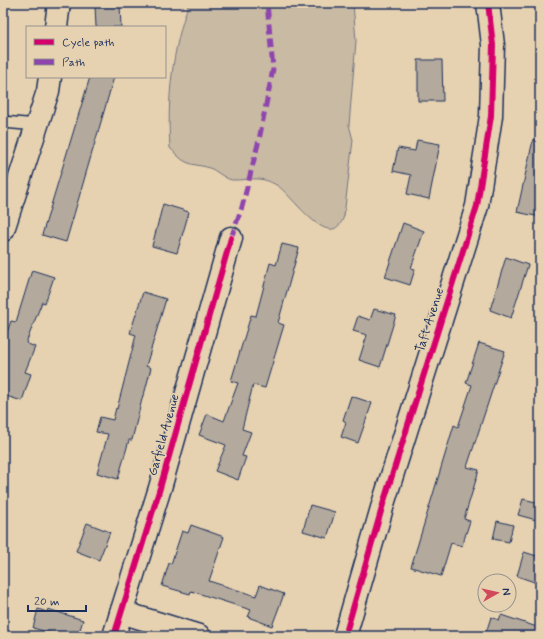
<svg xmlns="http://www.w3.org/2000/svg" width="543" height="639" font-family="Mynerve,sans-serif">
  <rect width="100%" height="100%" fill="#e6d2b0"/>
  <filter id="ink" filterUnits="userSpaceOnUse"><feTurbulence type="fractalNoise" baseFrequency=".025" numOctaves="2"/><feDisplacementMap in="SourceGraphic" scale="8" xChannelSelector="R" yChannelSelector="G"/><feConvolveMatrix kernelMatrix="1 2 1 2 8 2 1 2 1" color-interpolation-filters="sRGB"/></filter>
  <g filter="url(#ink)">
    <path fill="#c9baa4" stroke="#727481" d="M 189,3 L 353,3 L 356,41 L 349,125 L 353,140 L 344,216 C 331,255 293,196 278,186 C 260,175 252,180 234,180 C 228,181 218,172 212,169 C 204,165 194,166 186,162 C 180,159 174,152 170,148 C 167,98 172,50 189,3 Z"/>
    <g fill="#b3a99c" stroke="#1b2f5e">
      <path d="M 120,5 L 121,27 L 96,27 L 95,6 Z"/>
      <path d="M 418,60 L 442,60 L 443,101 L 418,101 Z"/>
      <path d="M 90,77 L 114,77 L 66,242 L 42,235 Z"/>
      <path d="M 417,140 L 440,144 L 429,199 L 407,194 L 411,175 L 393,171 L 398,148 L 415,151 Z"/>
      <path d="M 533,140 L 540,140 L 540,217 L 517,212 Z"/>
      <path d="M 163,204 L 189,212 L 177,253 L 152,246 Z"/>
      <path d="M 403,223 L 424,231 L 411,268 L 415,269 L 410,285 L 385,277 Z"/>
      <path d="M 282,244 L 299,248 L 278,323 L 284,325 L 265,388 L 253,385 L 242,429 L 251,432 L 242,456 L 246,457 L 238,480 L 215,471 L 226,445 L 199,435 L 207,414 L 224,421 L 238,383 L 231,381 L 251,315 L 256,316 L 270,263 L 276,265 Z"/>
      <path d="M 506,257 L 528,265 L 511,318 L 490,310 Z"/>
      <path d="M 32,270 L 54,277 L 45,303 L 42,302 L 26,343 L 35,347 L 25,372 L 31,374 L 22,401 L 3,395 L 3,343 L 11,321 L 16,322 Z"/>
      <path d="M 143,292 L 166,299 L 146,366 L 151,368 L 144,395 L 143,395 L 132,440 L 129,440 L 118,479 L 97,473 L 108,434 L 96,432 L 100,417 L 113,420 L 116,408 L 117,409 L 136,335 L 130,333 Z"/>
      <path d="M 374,309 L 396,315 L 380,367 L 359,360 L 367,335 L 353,331 L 358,316 L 370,320 Z"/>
      <path d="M 479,343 L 505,351 L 467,467 L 479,470 L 464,519 L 470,521 L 462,546 L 451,543 L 441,576 L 411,567 L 454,425 L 458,427 L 472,385 L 466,383 Z"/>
      <path d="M 351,396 L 372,403 L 358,443 L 341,437 L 346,422 L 343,420 Z"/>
      <path d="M 523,499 L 540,503 L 540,521 L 518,515 Z"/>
      <path d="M 310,505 L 335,512 L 327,538 L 303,531 Z"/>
      <path d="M 497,521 L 513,525 L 509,542 L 493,539 Z"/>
      <path d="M 87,523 L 110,532 L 99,560 L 76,551 Z"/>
      <path d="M 191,525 L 224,537 L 209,581 L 256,596 L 260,585 L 284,594 L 272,626 L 248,617 L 251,610 L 191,591 L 190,594 L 162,586 L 169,563 L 171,564 L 182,531 L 188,533 Z"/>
      <path d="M 524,552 L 540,557 L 540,584 L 517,576 Z"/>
      <path d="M 38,609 L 47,612 L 48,609 L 83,620 L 78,636 L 61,636 L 33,628 Z"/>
      <path d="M 501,615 L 540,628 L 540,636 L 485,636 L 491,617 L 499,620 Z"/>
    </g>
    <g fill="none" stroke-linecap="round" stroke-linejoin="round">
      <g stroke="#1b2f5e" stroke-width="14">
        <path id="lane" d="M 3,122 L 37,125"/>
      </g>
      <g stroke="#1b2f5e" stroke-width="25">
        <g id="street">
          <path d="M 56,27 L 59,3"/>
          <path d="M 3,230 L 48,91 L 50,77"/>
          <path d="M 121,612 L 199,636"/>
          <path d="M 114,636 L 160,488 L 231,238"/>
          <path d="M 345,636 L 384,501 L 477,206 L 491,116 L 493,45 L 488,3"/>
        </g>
      </g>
      <use href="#lane" stroke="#e6d2b0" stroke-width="11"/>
      <use href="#street" stroke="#e6d2b0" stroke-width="22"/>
      <path stroke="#8e44ad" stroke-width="5" stroke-dasharray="10 5" stroke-linecap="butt" d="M 231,238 L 242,207 L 259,140 L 273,69 L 267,3"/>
      <g stroke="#e6d2b0" stroke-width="8">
        <g id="cycleway">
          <path d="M 114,636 L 160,488 L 231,238"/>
          <path d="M 345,636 L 384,501 L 477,206 L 491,116 L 493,45 L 488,3"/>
        </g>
      </g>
      <use href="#cycleway" stroke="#d6006c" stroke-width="6"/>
    </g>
  </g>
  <g text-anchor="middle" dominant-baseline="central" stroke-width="3.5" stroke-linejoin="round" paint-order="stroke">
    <g font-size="13" fill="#1b2f5e" stroke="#e6d2b0">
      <text transform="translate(430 320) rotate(-72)">Taft Avenue</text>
      <text transform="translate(164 435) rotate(-74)">Garfield Avenue</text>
    </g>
  </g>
  <rect width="543" height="639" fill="none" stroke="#e6d2b0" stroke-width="16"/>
  <rect x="8" y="8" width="527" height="623" fill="none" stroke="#1b2f5e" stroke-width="1.5" filter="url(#ink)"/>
  <rect x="26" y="26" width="140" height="52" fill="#e6d2b0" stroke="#95918f"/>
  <rect x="34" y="39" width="20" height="6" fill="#d6006c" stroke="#95918f"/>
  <text x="62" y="46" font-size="12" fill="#1b2f5e">Cycle path</text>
  <rect x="34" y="59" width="20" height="6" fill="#8e44ad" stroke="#95918f"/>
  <text x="62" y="66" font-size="12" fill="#1b2f5e">Path</text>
  <g transform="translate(497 593) rotate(82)"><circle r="19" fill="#e6d2b0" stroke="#95918f"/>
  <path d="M0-3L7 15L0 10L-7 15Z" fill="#d1495b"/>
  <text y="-6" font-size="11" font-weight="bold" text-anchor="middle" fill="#1b2f5e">N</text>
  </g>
  <path d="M28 605v6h58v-6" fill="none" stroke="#1b2f5e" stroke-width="2"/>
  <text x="34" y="605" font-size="12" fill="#1b2f5e" stroke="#e6d2b0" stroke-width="3" paint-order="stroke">20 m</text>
</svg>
